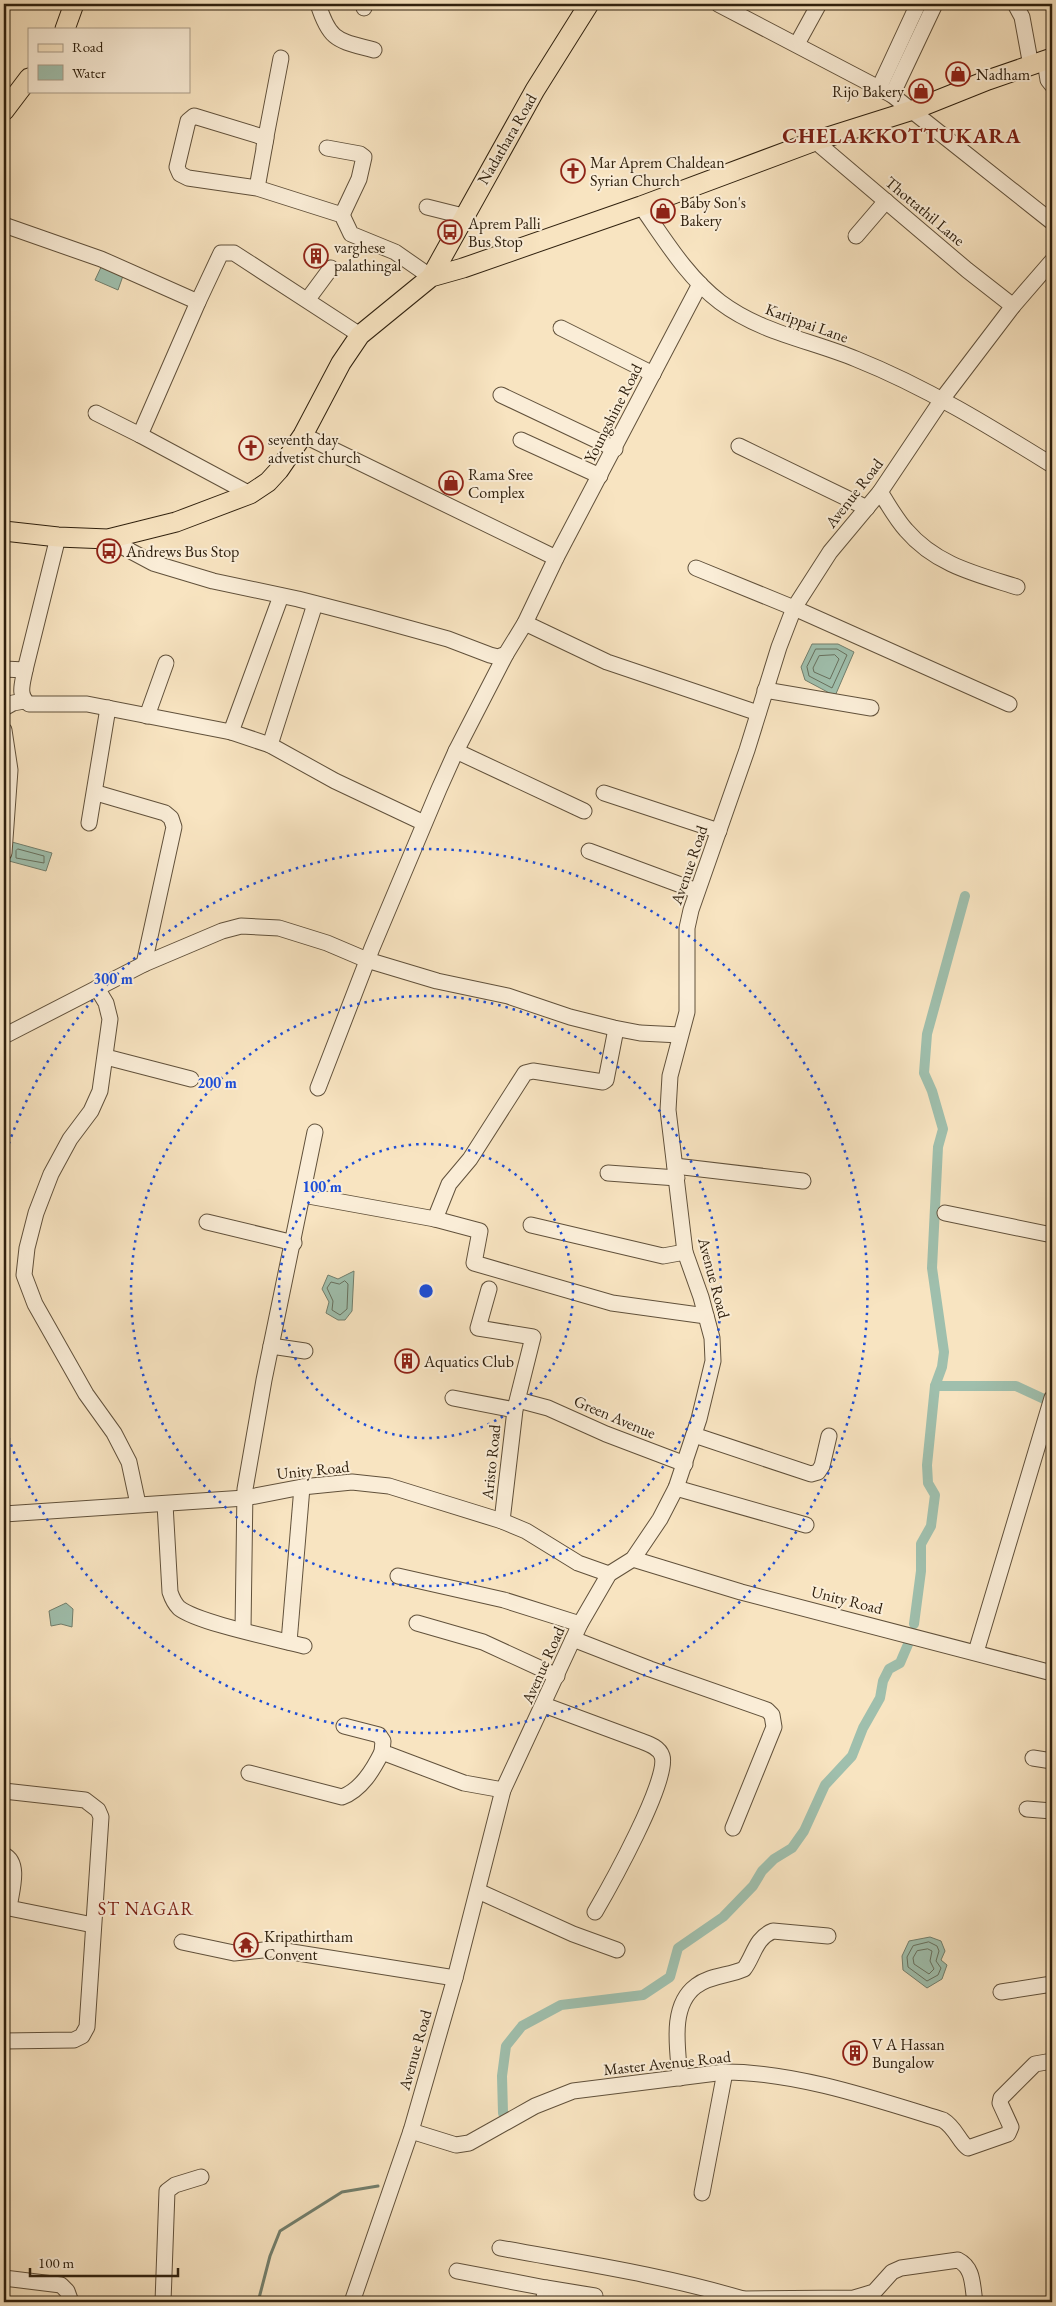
<svg xmlns="http://www.w3.org/2000/svg" width="1056" height="2306" font-family="'EB Garamond',serif">
  <rect width="100%" height="100%" fill="#f8e4c1"/>
  <filter id="stains"><feTurbulence type="fractalNoise" baseFrequency=".004" numOctaves="4"/><feColorMatrix values="0 0 0 0 .2 0 0 0 0 .09 0 0 0 0 .02 0 0 0 .5 -.17"/></filter>
  <radialGradient id="worn" r=".72"><stop offset=".6" stop-color="#630" stop-opacity="0"/><stop offset="1" stop-color="#630" stop-opacity=".3"/></radialGradient>
  <g fill="#9fbfad" stroke="#727f6d">
    <path d="M 103,263 L 124,273 L 118,290 L 95,280 Z"/>
    <path d="M 812,644 L 838,644 L 854,652 L 835,696 L 805,680 L 801,667 Z"/>
    <path d="M 12,842 L 52,853 L 46,871 L 9,861 Z"/>
    <path d="M 354,1271 L 352,1311 L 345,1320 L 338,1320 L 326,1313 L 329,1302 L 322,1289 L 328,1275 L 338,1279 Z"/>
    <path d="M 66,1603 L 73,1609 L 72,1627 L 61,1624 L 51,1626 L 49,1611 Z"/>
    <path d="M 930,1937 L 941,1941 L 945,1951 L 941,1960 L 947,1965 L 942,1979 L 927,1988 L 903,1970 L 902,1956 L 909,1941 Z"/>
  </g>
  <g fill="none" stroke-linecap="round" stroke-linejoin="round">
    <g stroke="#67705e" stroke-width="1">
      <path d="M 816,649 L 837,649 L 847,655 L 832,688 L 809,676 L 807,667 Z"/>
      <path d="M 835,655 L 839,659 L 830,679 L 814,672 L 813,668 L 819,656 Z"/>
      <path d="M 18,849 L 44,856 L 44,863 L 16,858 L 16,851 Z"/>
      <path d="M 345,1281 L 348,1284 L 347,1309 L 340,1315 L 332,1310 L 333,1301 L 327,1288 L 331,1282 L 339,1284 Z"/>
      <path d="M 929,1942 L 937,1946 L 939,1951 L 936,1961 L 941,1968 L 938,1975 L 927,1981 L 908,1967 L 907,1957 L 913,1946 Z"/>
      <path d="M 928,1949 L 932,1951 L 930,1961 L 934,1969 L 929,1974 L 914,1964 L 913,1958 L 917,1951 Z"/>
    </g>
    <path stroke="#727f6d" stroke-width="3" d="M 258,2302 L 270,2256 L 280,2231 L 342,2192 L 378,2186"/>
    <g stroke="#9fbfad" stroke-width="10">
      <path d="M 935,1386 L 1016,1386 L 1044,1399"/>
      <path d="M 914,1624 L 921,1571 L 921,1544 L 931,1526 L 935,1495 L 928,1483 L 927,1465 L 935,1386 L 942,1367 L 944,1352 L 932,1268 L 938,1147 L 943,1129 L 932,1091 L 924,1073 L 927,1034 L 965,896"/>
      <path d="M 503,2113 L 502,2076 L 506,2046 L 522,2026 L 561,2005 L 643,1995 L 670,1977 L 678,1948 L 723,1917 L 753,1886 L 762,1871 L 774,1859 L 792,1848 L 804,1831 L 825,1785 L 852,1756 L 863,1728 L 880,1698 L 883,1681 L 889,1669 L 900,1663 L 909,1642"/>
    </g>
    <g stroke="#61513b" stroke-width="17">
      <g id="minor">
        <path d="M 318,4 C 330,42 338,40 374,50"/>
        <path d="M 718,4 L 892,95 L 1052,222"/>
        <path d="M 1015,4 L 1022,17 L 1031,66"/>
        <path d="M 364,8 L 364,4"/>
        <path d="M 797,44 L 819,4"/>
        <path d="M 1045,61 L 1048,80 L 1052,85"/>
        <path d="M 879,88 L 918,4"/>
        <path d="M 892,95 L 935,4"/>
        <path d="M 815,141 L 967,270 L 1013,306"/>
        <path d="M 264,147 L 281,58"/>
        <path d="M 327,148 L 360,154 L 364,157 L 359,179 L 342,215"/>
        <path d="M 257,188 L 266,138 L 194,116 L 188,121 L 177,167 L 180,174 L 188,178 L 257,188 L 342,215 L 351,234 L 395,252 L 431,277"/>
        <path d="M 641,206 C 665,240 687,277 720,302 C 761,333 810,340 856,359 C 926,387 989,426 1052,465"/>
        <path d="M 427,207 L 463,216"/>
        <path d="M 4,225 L 101,259 L 198,302 L 140,435 L 250,494"/>
        <path d="M 856,236 L 886,201"/>
        <path d="M 308,299 L 331,268"/>
        <path d="M 198,302 L 221,253 L 234,253 L 360,335"/>
        <path d="M 561,328 L 653,374"/>
        <path d="M 501,395 L 615,449"/>
        <path d="M 96,413 L 140,435"/>
        <path d="M 303,435 L 556,558"/>
        <path d="M 521,440 L 600,476"/>
        <path d="M 739,446 L 867,508"/>
        <path d="M 880,492 C 888,504 896,519 906,530 C 936,565 976,574 1017,587"/>
        <path d="M 108,539 L 153,563 L 213,581 L 298,599 L 368,617 L 448,639 L 490,655 L 498,657 L 506,654 L 525,623 L 556,558 L 700,284"/>
        <path d="M 696,568 L 794,608 L 1009,704"/>
        <path d="M 525,623 L 607,662 L 758,713"/>
        <path d="M 4,669 L 25,670 L 58,537"/>
        <path d="M 25,670 C 23,682 17,696 29,704 L 87,704 L 231,732 L 270,745 L 335,781 L 424,823"/>
        <path d="M 765,690 L 871,708"/>
        <path d="M 4,708 L 13,703 L 24,701"/>
        <path d="M 147,716 L 166,663"/>
        <path d="M 4,730 L 10,770 L 4,853"/>
        <path d="M 231,732 L 281,596"/>
        <path d="M 270,745 L 315,604"/>
        <path d="M 456,751 L 584,811"/>
        <path d="M 604,793 L 719,831"/>
        <path d="M 100,794 L 165,813 L 171,818 L 174,827 L 144,964"/>
        <path d="M 89,823 L 108,708"/>
        <path d="M 589,851 L 697,891"/>
        <path d="M 97,988 L 106,1003 L 110,1019 L 100,1091 L 91,1111 L 70,1139 L 51,1174 L 36,1213 L 27,1248 L 24,1275 L 35,1304 L 86,1394 L 114,1433 L 129,1462 L 138,1504"/>
        <path d="M 616,1029 L 606,1080 L 603,1082 L 533,1071 L 525,1073 L 470,1159 L 449,1184 L 435,1219 L 480,1231 L 474,1263 L 612,1303 L 706,1316"/>
        <path d="M 4,1036 L 144,964 L 222,931 L 241,926 L 279,928 L 327,943 L 367,960 L 437,981 L 508,996 L 570,1017 L 614,1028 L 640,1033 L 680,1035"/>
        <path d="M 106,1057 L 191,1079"/>
        <path d="M 318,1088 L 372,948 L 439,789 L 456,751 L 506,654"/>
        <path d="M 675,1166 L 803,1181"/>
        <path d="M 608,1173 L 677,1178"/>
        <path d="M 303,1195 L 435,1219"/>
        <path d="M 945,1213 L 1052,1235"/>
        <path d="M 207,1222 L 294,1243"/>
        <path d="M 531,1225 L 663,1256 L 685,1252"/>
        <path d="M 489,1289 L 478,1328 L 533,1337 L 515,1409"/>
        <path d="M 271,1346 L 305,1351"/>
        <path d="M 453,1398 L 515,1410 L 502,1521"/>
        <path d="M 518,1400 L 548,1408 L 606,1434 L 685,1464"/>
        <path d="M 694,1435 L 811,1474 L 818,1472 L 822,1466 L 829,1436"/>
        <path d="M 676,1488 L 806,1525"/>
        <path d="M 165,1504 L 170,1592 C 172,1598 174,1603 179,1608 C 198,1623 278,1639 304,1646"/>
        <path d="M 4,1514 L 245,1498 L 302,1487 L 352,1482 L 389,1486 L 502,1521 L 526,1531 L 578,1563 L 609,1574"/>
        <path d="M 633,1559 L 741,1592 L 1052,1673"/>
        <path d="M 398,1576 L 504,1600 L 580,1624"/>
        <path d="M 417,1623 L 483,1642 L 557,1676"/>
        <path d="M 243,1630 L 245,1489 L 264,1380 L 315,1132"/>
        <path d="M 573,1639 L 650,1669 L 767,1710 L 772,1715 L 774,1727 L 733,1828"/>
        <path d="M 289,1642 L 302,1487"/>
        <path d="M 976,1652 L 1052,1398"/>
        <path d="M 544,1705 L 641,1741 C 649,1744 659,1747 662,1756 C 670,1779 609,1888 595,1912"/>
        <path d="M 344,1726 L 379,1735 L 383,1741 L 382,1752 L 464,1783 L 503,1790"/>
        <path d="M 1033,1758 L 1052,1761"/>
        <path d="M 249,1773 L 342,1797 C 361,1790 373,1770 382,1752"/>
        <path d="M 4,1791 L 85,1800 L 98,1810 L 101,1817 L 87,2027 L 82,2036 L 74,2040 L 4,2041"/>
        <path d="M 1027,1809 L 1052,1811"/>
        <path d="M 4,1855 C 21,1863 11,1892 9,1908 L 93,1925"/>
        <path d="M 478,1891 L 573,1934 L 617,1950"/>
        <path d="M 182,1942 L 234,1953 L 273,1949 L 455,1978"/>
        <path d="M 1001,1992 L 1052,1984"/>
        <path d="M 680,2078 C 678,2050 669,2006 696,1986 C 710,1975 729,1976 744,1969 C 754,1956 755,1938 773,1931 L 828,1936"/>
        <path d="M 411,2131 L 456,2145 L 469,2143 L 535,2106 L 573,2091 L 725,2072 C 796,2072 875,2099 943,2120 C 956,2128 959,2142 968,2148 L 1008,2134 L 1011,2127 L 1000,2103 L 1001,2098 L 1035,2064 L 1052,2061"/>
        <path d="M 702,2193 L 725,2072"/>
        <path d="M 500,2248 C 581,2263 663,2275 743,2299 L 742,2302"/>
        <path d="M 457,2271 L 546,2288 L 543,2302"/>
        <path d="M 4,2278 L 61,2285 L 67,2291 L 71,2302"/>
        <path d="M 546,2288 L 595,2296"/>
        <path d="M 743,2299 L 854,2298 L 874,2292 L 892,2272 L 901,2268 L 958,2260 C 974,2268 972,2285 975,2302"/>
        <path d="M 163,2302 L 167,2191 L 175,2185 L 201,2177"/>
        <path d="M 352,2302 L 411,2131 L 455,1978 L 503,1790 L 580,1624 L 609,1574 L 633,1559 L 660,1519 L 676,1488 L 699,1419 L 713,1361 L 712,1338 L 701,1297 L 685,1252 L 668,1110 L 670,1076 L 687,1012 L 687,928 L 691,910 L 747,750 L 779,647 L 794,608 L 830,552 L 880,492 L 943,398 L 1013,306 L 1052,261"/>
      </g>
    </g>
    <g stroke="#2f200e" stroke-width="21">
      <g id="major">
        <path d="M 65,29 L 74,4"/>
        <path d="M 4,111 L 29,78"/>
        <path d="M 431,277 L 535,90 L 589,4"/>
        <path d="M 4,531 L 58,537 L 108,539 L 176,522 L 250,494 L 268,482 L 279,470 L 303,435 L 341,363 L 360,335 L 431,277 L 463,268 L 641,206 L 815,141 L 913,110 L 988,80 L 1052,58"/>
      </g>
    </g>
    <use href="#minor" stroke="#faedd7" stroke-width="15"/>
    <use href="#major" stroke="#f8e4c1" stroke-width="19"/>
  </g>
  <g fill="none" stroke="#1d4ed8" stroke-width="2.5" stroke-dasharray="2.5 5">
    <circle cx="426" cy="1291" r="147"/>
    <circle cx="426" cy="1291" r="295"/>
    <path d="M4 1158A442 442 0 1 1 4 1424"/>
  </g>
  <defs>
    <g id="shop-ring" transform="scale(1.25)"><circle r="9.5" fill="#faedd7" stroke="#8f2418" stroke-width="1.5"/><path d="M-5-2.5h2.3a2.7 3.5 0 0 1 5.4 0H5L5.5 6h-11ZM-1.5-2.5h3a1.5 2.3 0 0 0-3 0Z" fill="#8f2418"/></g>
    <g id="church-ring" transform="scale(1.25)"><circle r="9.5" fill="#faedd7" stroke="#8f2418" stroke-width="1.5"/><path d="M-1.2-6h2.4v3.5h3.3v2.4h-3.3V6h-2.4V-.1h-3.3v-2.4h3.3Z" fill="#8f2418"/></g>
    <g id="bus-ring" transform="scale(1.25)"><circle r="9.5" fill="#faedd7" stroke="#8f2418" stroke-width="1.5"/><path d="M-5-6H5V4H4V6H2V4H-2V6H-4V4H-5ZM-3.5-4V0h7V-4ZM-3.5 1.2v1.5H-2V1.2ZM2 1.2v1.5H3.5V1.2Z" fill="#8f2418"/></g>
    <g id="building-ring" transform="scale(1.25)"><circle r="9.5" fill="#faedd7" stroke="#8f2418" stroke-width="1.5"/><path d="M-4-6H4V6H1V3H-1V6H-4ZM-2.5-4.3h1.7v1.8h-1.7ZM.8-4.3h1.7v1.8H.8ZM-2.5-1h1.7V.8h-1.7ZM.8-1h1.7V.8H.8Z" fill="#8f2418"/></g>
    <g id="temple-ring" transform="scale(1.25)"><circle r="9.5" fill="#faedd7" stroke="#8f2418" stroke-width="1.5"/><path d="M0-6L5-2H3V0L6.5 2.5H4V6H1.5V3h-3V6H-4V2.5H-6.5L-3 0V-2H-5Z" fill="#8f2418"/></g>
  </defs>
  <g fill-rule="evenodd">
    <use href="#shop-ring" x="958" y="74"/>
    <use href="#shop-ring" x="921" y="91"/>
    <use href="#church-ring" x="573" y="171"/>
    <use href="#shop-ring" x="663" y="211"/>
    <use href="#bus-ring" x="450" y="232"/>
    <use href="#building-ring" x="316" y="256"/>
    <use href="#church-ring" x="251" y="448"/>
    <use href="#shop-ring" x="451" y="483"/>
    <use href="#bus-ring" x="109" y="551"/>
    <use href="#building-ring" x="407" y="1361"/>
    <use href="#temple-ring" x="246" y="1945"/>
    <use href="#building-ring" x="855" y="2053"/>
  </g>
  <g text-anchor="middle" dominant-baseline="central" stroke-width="4" stroke-linejoin="round" paint-order="stroke">
    <g font-size="16" fill="#2f200e" stroke="#faedd7" text-anchor="start">
      <text x="976" y="74">Nadham</text>
      <text x="904" y="91" text-anchor="end">Rijo Bakery</text>
      <text x="590" y="162">Mar Aprem Chaldean<tspan x="590" dy="18">Syrian Church</tspan></text>
      <text x="680" y="202">Baby Son's<tspan x="680" dy="18">Bakery</tspan></text>
      <text x="468" y="223">Aprem Palli<tspan x="468" dy="18">Bus Stop</tspan></text>
      <text x="334" y="247">varghese<tspan x="334" dy="18">palathingal</tspan></text>
      <text x="268" y="439">seventh day<tspan x="268" dy="18">advetist church</tspan></text>
      <text x="468" y="474">Rama Sree<tspan x="468" dy="18">Complex</tspan></text>
      <text x="126" y="551">Andrews Bus Stop</text>
      <text x="424" y="1361">Aquatics Club</text>
      <text x="264" y="1936">Kripathirtham<tspan x="264" dy="18">Convent</tspan></text>
      <text x="872" y="2044">V A Hassan<tspan x="872" dy="18">Bungalow</tspan></text>
    </g>
    <g font-size="16" fill="#2f200e" stroke="#faedd7">
      <text transform="translate(507 139) rotate(-60)">Nadathara Road</text>
      <text transform="translate(925 211) rotate(40)">Thottathil Lane</text>
      <text transform="translate(807 323) rotate(20)">Karippai Lane</text>
      <text transform="translate(613 413) rotate(-63)">Youngshine Road</text>
      <text transform="translate(854 493) rotate(-52)">Avenue Road</text>
      <text transform="translate(689 865) rotate(-71)">Avenue Road</text>
      <text transform="translate(714 1278) rotate(75)">Avenue Road</text>
      <text transform="translate(615 1417) rotate(23)">Green Avenue</text>
      <text transform="translate(491 1462) rotate(-84)">Aristo Road</text>
      <text transform="translate(313 1470) rotate(-6)">Unity Road</text>
      <text transform="translate(847 1600) rotate(14)">Unity Road</text>
      <text transform="translate(543 1665) rotate(-66)">Avenue Road</text>
      <text transform="translate(415 2050) rotate(-74)">Avenue Road</text>
      <text transform="translate(667 2063) rotate(-6)">Master Avenue Road</text>
    </g>
    <g font-size="18" letter-spacing="1" fill="#7a1f14" stroke="#faedd7">
      <text x="146" y="1908">ST NAGAR</text>
    </g>
    <g font-size="21" font-weight="bold" letter-spacing="1" fill="#7a1f14" stroke="#faedd7">
      <text x="902" y="135">CHELAKKOTTUKARA</text>
    </g>
  </g>
  <circle cx="426" cy="1291" r="8" fill="#1d4ed8" stroke="#faedd7" stroke-width="2.5"/>
  <g font-size="15" text-anchor="middle" font-weight="bold" fill="#1d4ed8" stroke="#faedd7" stroke-width="4" stroke-linejoin="round" paint-order="stroke">
    <text x="113" y="984">300 m</text>
    <text x="217" y="1088">200 m</text>
    <text x="322" y="1192">100 m</text>
  </g>
  <rect width="1056" height="2306" fill="none" stroke="#f8e4c1" stroke-width="20"/>
  <rect x="5" y="5" width="1046" height="2296" fill="none" stroke="#2f200e" stroke-width="2.5"/>
  <rect x="10" y="10" width="1036" height="2286" fill="none" stroke="#2f200e"/>
  <rect x="28" y="28" width="162" height="65" fill="#faedd7" stroke="#a99b87"/>
  <rect x="38" y="44" width="25" height="8" fill="#f8e4c1" stroke="#a99b87"/>
  <text x="72" y="52" font-size="15" fill="#2f200e">Road</text>
  <rect x="38" y="65" width="25" height="15" fill="#9fbfad" stroke="#a99b87"/>
  <text x="72" y="78" font-size="15" fill="#2f200e">Water</text>
  <path d="M30 2268v8h148v-8" fill="none" stroke="#2f200e" stroke-width="2.5"/>
  <text x="38" y="2268" font-size="15" fill="#2f200e" stroke="#faedd7" stroke-width="4" paint-order="stroke">100 m</text>
  <rect width="100%" height="100%" filter="url(#stains)"/>
  <rect width="100%" height="100%" fill="url(#worn)"/>
</svg>
